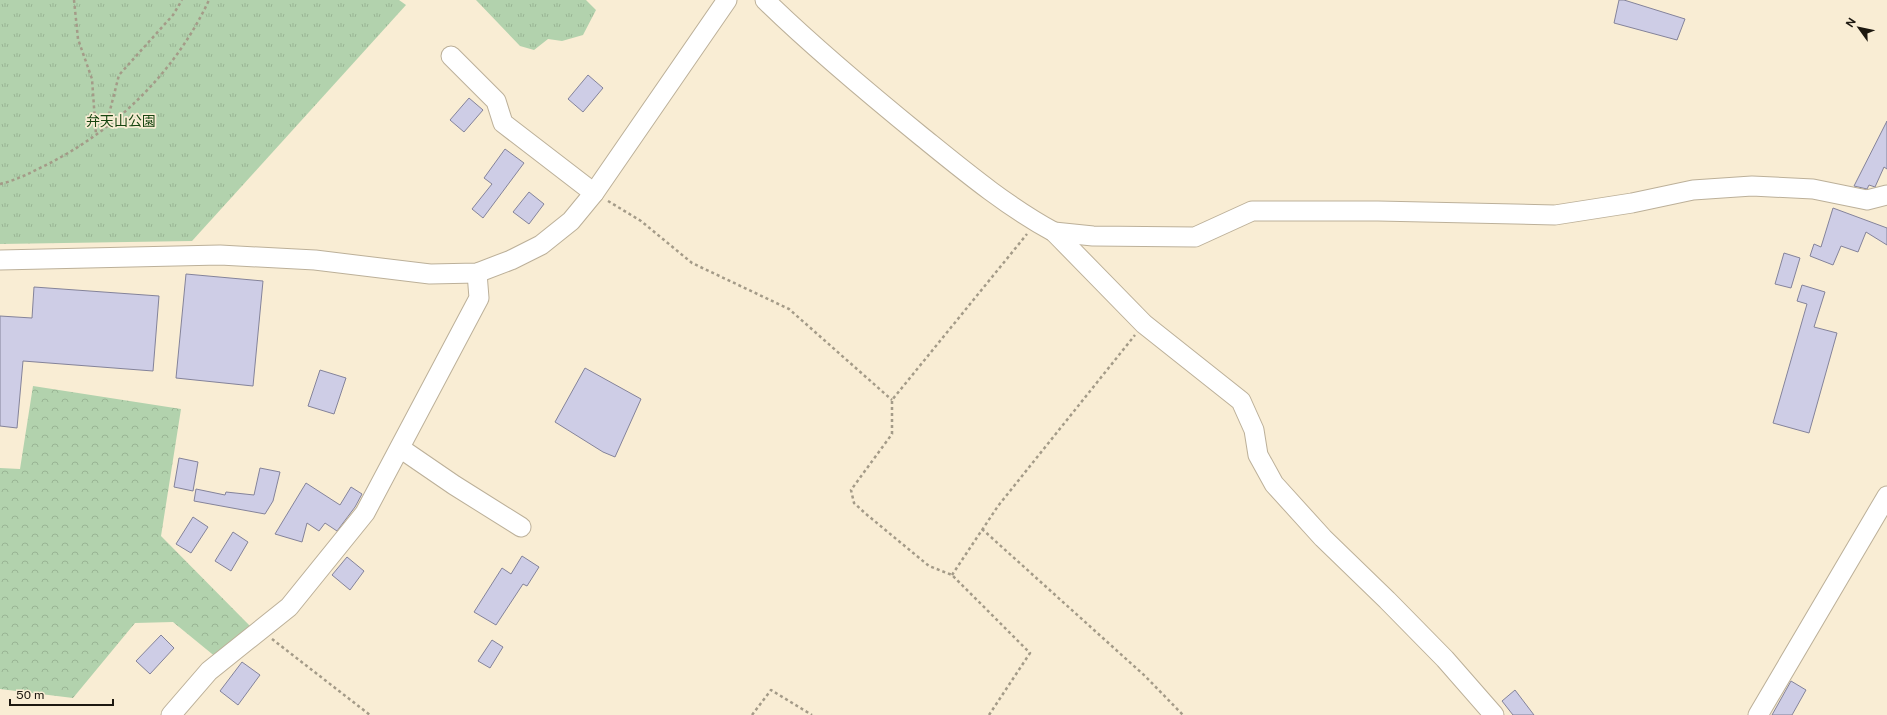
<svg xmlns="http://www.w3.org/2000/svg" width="1887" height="715" font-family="'Public Sans','Noto Sans JP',sans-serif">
  <defs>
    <pattern id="grass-tufts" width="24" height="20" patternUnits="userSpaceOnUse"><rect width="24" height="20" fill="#b2d2ad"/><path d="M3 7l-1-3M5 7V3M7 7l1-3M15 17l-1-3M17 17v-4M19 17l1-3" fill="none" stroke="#99b494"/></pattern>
    <pattern id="forest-crowns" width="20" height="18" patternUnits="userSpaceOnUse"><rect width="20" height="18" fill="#b2d2ad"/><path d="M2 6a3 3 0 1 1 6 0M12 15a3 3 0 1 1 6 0" fill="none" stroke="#99b494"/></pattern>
  </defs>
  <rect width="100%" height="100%" fill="#f9edd4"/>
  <g fill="url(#grass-tufts)">
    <path d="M 0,0 L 399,0 L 406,5 L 192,241 L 0,244 Z"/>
    <path d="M 476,0 L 586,0 L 596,10 L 583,35 L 562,41 L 548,39 L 534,50 L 520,46 Z"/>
  </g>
  <path fill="url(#forest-crowns)" d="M 33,386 L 181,409 L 161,536 L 250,626 L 217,658 L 173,622 L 135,623 L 73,698 L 0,689 L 0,468 L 20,469 Z"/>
  <g fill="#cecde6" stroke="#84839a">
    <path d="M 1619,0 L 1624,0 L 1685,19 L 1677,40 L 1614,23 Z"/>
    <path d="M 588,75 L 603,88 L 583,112 L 568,99 Z"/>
    <path d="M 469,98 L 483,110 L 464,132 L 450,120 Z"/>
    <path d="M 1887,121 L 1887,169 L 1884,167 L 1875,187 L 1869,185 L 1867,189 L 1854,186 Z"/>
    <path d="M 505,149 L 524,163 L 483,218 L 472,209 L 492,184 L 484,178 Z"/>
    <path d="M 529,192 L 544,204 L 529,224 L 513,212 Z"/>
    <path d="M 1833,208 L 1887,228 L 1887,245 L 1866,232 L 1858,252 L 1841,246 L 1833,265 L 1810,256 L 1814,244 L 1821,247 Z"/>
    <path d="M 1784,253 L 1800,258 L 1791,288 L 1775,284 Z"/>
    <path d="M 186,274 L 263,281 L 253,386 L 176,378 Z"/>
    <path d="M 1802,285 L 1825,292 L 1814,327 L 1837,333 L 1809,433 L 1773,423 L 1807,304 L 1797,301 Z"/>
    <path d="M 34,287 L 159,296 L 153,371 L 23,361 L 17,428 L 0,426 L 0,316 L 32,318 Z"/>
    <path d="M 585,368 L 641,399 L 615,457 L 603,452 L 555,422 Z"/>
    <path d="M 320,370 L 346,378 L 334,414 L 308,406 Z"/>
    <path d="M 179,458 L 198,462 L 193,491 L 174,487 Z"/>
    <path d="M 260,468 L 280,472 L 273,501 L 265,514 L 194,501 L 196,489 L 225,495 L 226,492 L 254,495 Z"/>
    <path d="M 306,483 L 340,505 L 351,487 L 362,494 L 355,507 L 337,531 L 325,523 L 319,531 L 307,523 L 302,542 L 275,534 Z"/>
    <path d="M 193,517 L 208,527 L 191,553 L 176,544 Z"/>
    <path d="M 233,532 L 248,542 L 231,571 L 215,561 Z"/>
    <path d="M 522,556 L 539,567 L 527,586 L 523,584 L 496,625 L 474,612 L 502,568 L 511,574 Z"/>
    <path d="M 347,557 L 364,571 L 350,590 L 332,575 Z"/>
    <path d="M 161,635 L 174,648 L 150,674 L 136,661 Z"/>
    <path d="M 492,640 L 503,647 L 490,668 L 478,661 Z"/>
    <path d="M 242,662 L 260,675 L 238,705 L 220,691 Z"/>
    <path d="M 1791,681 L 1806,690 L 1792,715 L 1772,715 Z"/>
    <path d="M 1515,690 L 1534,715 L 1513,715 L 1502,701 Z"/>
  </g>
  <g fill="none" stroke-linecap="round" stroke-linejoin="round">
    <g stroke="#bcb099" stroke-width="21">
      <g id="minor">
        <path d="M 765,0 C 814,48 867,92 921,136 C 963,170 1006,206 1054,232 L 1144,324 L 1241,401 L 1254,430 L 1258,455 L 1274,484 L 1323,538 L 1387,600 L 1445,659 L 1494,715"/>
        <path d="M 451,56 L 496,101 L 503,123 L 594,193"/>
        <path d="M 1054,232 L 1093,236 L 1195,237 L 1252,211 L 1378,211 L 1555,215 L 1632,203 L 1693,190 L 1752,186 L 1813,189 L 1867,200 L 1887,195"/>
        <path d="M 0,260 L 220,255 L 315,260 L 430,274 L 477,273 L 511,260 L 541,245 L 571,221 L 594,193 L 727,0"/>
        <path d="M 400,448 L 454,485 L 521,527"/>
        <path d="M 171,715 L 209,671 L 289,607 L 365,513 L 479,298 L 477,273"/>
        <path d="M 1758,715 L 1887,496"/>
      </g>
    </g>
    <g stroke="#a49b88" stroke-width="2.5" stroke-dasharray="3 3" stroke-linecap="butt">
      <path d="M 74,0 L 78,39 L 92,79 L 96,135"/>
      <path d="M 106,126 L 119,75 L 173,15 L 182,0"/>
      <path d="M 0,184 C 17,180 32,172 48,164 C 117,129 176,71 209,0"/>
      <path d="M 608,201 L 641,221 L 692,263 L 789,309 L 892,400"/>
      <path d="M 982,529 L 1145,676 L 1183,715"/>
      <path d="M 952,575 L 998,506 L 1135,335"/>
      <path d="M 272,639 L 370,715"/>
      <path d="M 752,715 L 771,690 L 812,715"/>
      <path d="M 989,715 L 1030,653 L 952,575 L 929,566 L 866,514 L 854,503 L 851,490 L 892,434 L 892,400 L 1027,234"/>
    </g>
    <use href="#minor" stroke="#fff" stroke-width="19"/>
  </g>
  <g text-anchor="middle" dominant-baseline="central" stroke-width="3.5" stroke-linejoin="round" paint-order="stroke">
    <g font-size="14" fill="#174510" stroke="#f9edd4">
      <text x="121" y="121">弁天山公園</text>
    </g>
  </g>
  <g transform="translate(1859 28) rotate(303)" stroke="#f9edd4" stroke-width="3" paint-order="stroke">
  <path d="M0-3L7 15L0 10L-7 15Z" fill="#1d1810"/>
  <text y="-6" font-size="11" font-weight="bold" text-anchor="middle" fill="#1d1810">N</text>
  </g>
  <path d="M10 699v6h103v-6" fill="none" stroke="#1d1810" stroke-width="2"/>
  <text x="16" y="699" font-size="12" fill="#1d1810" stroke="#f9edd4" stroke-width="3" paint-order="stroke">50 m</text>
</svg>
